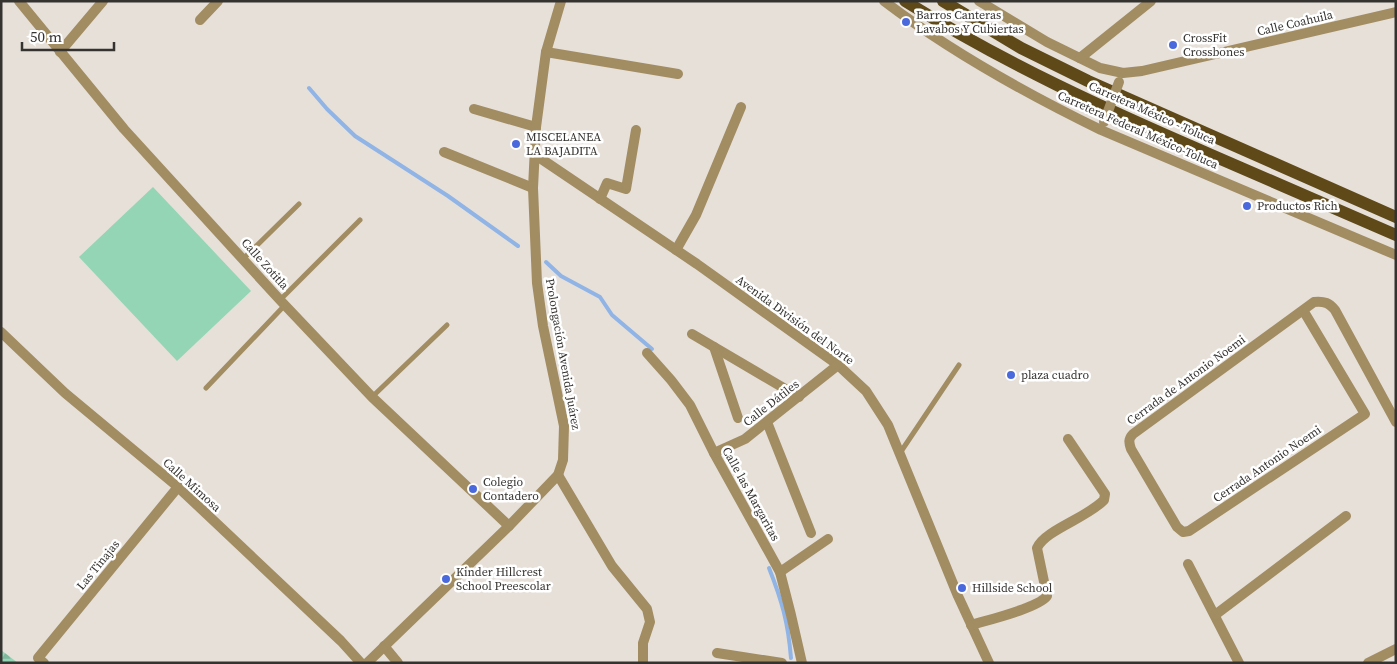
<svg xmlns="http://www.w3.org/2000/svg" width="1397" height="664" font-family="'Source Serif 4',serif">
  <defs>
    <pattern id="forest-firs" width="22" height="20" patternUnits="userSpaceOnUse" patternTransform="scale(1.25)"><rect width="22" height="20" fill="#93d5b5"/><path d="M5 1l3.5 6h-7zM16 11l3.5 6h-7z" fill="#7fb79c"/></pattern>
  </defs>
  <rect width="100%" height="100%" fill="#e6e0d9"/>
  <path fill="#93d5b5" d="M 153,187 L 251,291 L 177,361 L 79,257 Z"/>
  <path fill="url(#forest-firs)" d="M 1,650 L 18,663 L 1,663 Z"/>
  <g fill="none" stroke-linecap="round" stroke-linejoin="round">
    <g stroke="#90b4e5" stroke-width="4">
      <path d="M 309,88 L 327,109 L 355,136 L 448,196 L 518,246"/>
      <path d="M 546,262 L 561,276 L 600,297 L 612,315 L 652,349"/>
      <path d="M 769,568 C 782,601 788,622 791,658"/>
    </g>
    <g stroke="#a28c62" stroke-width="5">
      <path d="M 244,258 L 299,204"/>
      <path d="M 280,300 L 360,220"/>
      <path d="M 206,388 L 285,305"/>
      <path d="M 372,397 L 447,325"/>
      <path d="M 900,453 L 959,365"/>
    </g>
    <g stroke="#a28c62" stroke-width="10">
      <path d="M 19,1 L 124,129 L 280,300 L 372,397 L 509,526"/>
      <path d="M 979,1 L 1047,42 L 1100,68 L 1123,73 L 1142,71 L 1396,12"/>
      <path d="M 200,20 L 218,1"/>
      <path d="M 60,52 L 103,1"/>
      <path d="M 546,52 L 678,74"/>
      <path d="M 1080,58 L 1151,1"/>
      <path d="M 474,109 L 536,127"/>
      <path d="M 444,152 L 533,188"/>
      <path d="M 534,154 L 697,264 L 838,365 L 866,391 L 888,425 L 958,596 L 989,663"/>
      <path d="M 600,199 L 607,183 L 626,189 L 636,130"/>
      <path d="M 676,250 L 696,215 L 741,107"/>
      <path d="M 1303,310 L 1365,414 L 1189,531 L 1183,532 L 1177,527 L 1131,449 C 1129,443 1128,439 1133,434 L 1314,302 C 1325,301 1329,303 1335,310 L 1396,422"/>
      <path d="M 1,332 L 65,393 L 178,487 L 341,641 L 361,663"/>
      <path d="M 692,334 L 799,397"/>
      <path d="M 714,347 L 738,418"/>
      <path d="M 647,353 L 671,380 L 690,405 L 714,453 L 780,572 L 791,615 L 802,663"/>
      <path d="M 767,422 L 811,533"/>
      <path d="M 714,453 L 745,439 L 838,365"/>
      <path d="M 558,475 L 612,566 L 647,609 L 650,622 L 643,643 L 643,663"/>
      <path d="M 1188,564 L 1239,663"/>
      <path d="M 780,572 L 828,539"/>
      <path d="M 1215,615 L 1346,516"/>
      <path d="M 971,625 C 988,620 1038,608 1047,596 L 1037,548 C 1045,530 1087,518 1104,500 L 1105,494 L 1068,439"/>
      <path d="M 384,646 L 398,663"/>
      <path d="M 717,653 L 782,663"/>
      <path d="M 44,663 L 38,658 L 178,487"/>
      <path d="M 1368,663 L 1396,649"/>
    </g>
    <g stroke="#a28c62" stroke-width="10">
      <path d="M 884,1 C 951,52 1025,93 1101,130 L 1396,255"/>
      <path d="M 367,663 L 509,526 L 558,475 L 563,460 L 564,426 L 543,326 L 537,283 L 533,188 L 536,127 L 546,52 L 561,1"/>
    </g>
    <g stroke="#5f4918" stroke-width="12">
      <path d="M 905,1 C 1003,63 1109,111 1216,157 C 1276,183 1336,209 1396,235"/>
      <path d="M 943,1 L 1021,48 L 1088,81 L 1396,217"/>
    </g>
    <path stroke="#a28c62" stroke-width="10" d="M 1104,122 L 1119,82"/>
  </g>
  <g fill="#4a69dc" stroke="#fff" stroke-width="2">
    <circle cx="906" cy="22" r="5"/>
    <circle cx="1173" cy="45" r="5"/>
    <circle cx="516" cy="144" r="5"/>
    <circle cx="1247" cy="206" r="5"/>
    <circle cx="1011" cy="375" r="5"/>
    <circle cx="473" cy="489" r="5"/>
    <circle cx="446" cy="579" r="5"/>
    <circle cx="962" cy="588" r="5"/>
  </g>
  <g text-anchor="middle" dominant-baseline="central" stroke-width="5" stroke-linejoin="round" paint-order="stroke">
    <g font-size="12" fill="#353330" stroke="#fff" text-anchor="start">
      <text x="916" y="15">Barros Canteras<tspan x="916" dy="14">Lavabos Y Cubiertas</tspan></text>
      <text x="1183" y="38">CrossFit<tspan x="1183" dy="14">Crossbones</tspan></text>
      <text x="526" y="137">MISCELANEA<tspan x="526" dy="14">LA BAJADITA</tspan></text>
      <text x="1257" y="206">Productos Rich</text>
      <text x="1021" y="375">plaza cuadro</text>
      <text x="483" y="482">Colegio<tspan x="483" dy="14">Contadero</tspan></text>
      <text x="456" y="572">Kinder Hillcrest<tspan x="456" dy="14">School Preescolar</tspan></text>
      <text x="972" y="588">Hillside School</text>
    </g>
    <g font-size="12" fill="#353330" stroke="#fff">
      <text transform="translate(1295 23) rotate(-13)">Calle Coahuila</text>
      <text transform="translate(1152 113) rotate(24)">Carretera México - Toluca</text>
      <text transform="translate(1138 130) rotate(24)">Carretera Federal México-Toluca</text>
      <text transform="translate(265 264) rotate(48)">Calle Zotitla</text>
      <text transform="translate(795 320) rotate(36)">Avenida División del Norte</text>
      <text transform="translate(563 354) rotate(80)">Prolongación Avenida Juárez</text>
      <text transform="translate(1186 380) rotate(-36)">Cerrada de Antonio Noemi</text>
      <text transform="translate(771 403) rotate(-38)">Calle Dátiles</text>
      <text transform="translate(1267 464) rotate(-34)">Cerrada Antonio Noemi</text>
      <text transform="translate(192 485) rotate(42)">Calle Mimosa</text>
      <text transform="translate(751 494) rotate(61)">Calle las Margaritas</text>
      <text transform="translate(98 565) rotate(-51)">Las Tinajas</text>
    </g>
  </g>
  <rect width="1397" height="664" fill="none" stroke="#353330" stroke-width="5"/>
  <path d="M22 42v8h92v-8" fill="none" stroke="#353330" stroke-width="2.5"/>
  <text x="30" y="42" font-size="15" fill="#353330" stroke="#ffffff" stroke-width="4" paint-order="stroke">50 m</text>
</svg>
